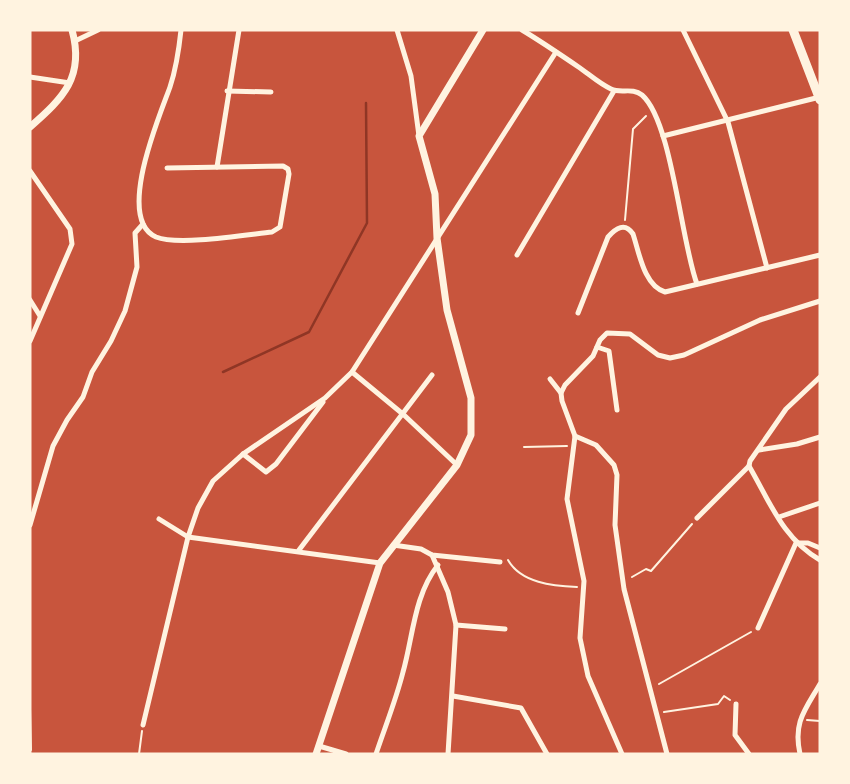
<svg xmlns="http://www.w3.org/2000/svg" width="850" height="784" font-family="'Nunito Sans',sans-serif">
  <rect width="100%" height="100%" fill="#c8553d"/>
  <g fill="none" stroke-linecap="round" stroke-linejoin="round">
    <path stroke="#8f3625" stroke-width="2.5" d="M 223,372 L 309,332 L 367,223 L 366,103"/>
    <g stroke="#fff3e0" stroke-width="2">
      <path d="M 625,220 L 633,129 L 646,116"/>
      <path d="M 524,447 L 567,446"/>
      <path d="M 508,560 C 521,583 553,586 577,587"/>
      <path d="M 632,577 L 646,569 L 651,571 L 692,524"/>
      <path d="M 659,684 L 751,632"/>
      <path d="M 30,709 L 31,750"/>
      <path d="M 664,712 L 718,704 L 724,696 L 730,700"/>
      <path d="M 807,720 L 820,721"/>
      <path d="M 139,754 L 142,731"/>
    </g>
    <g stroke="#fff3e0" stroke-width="5">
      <path d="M 397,30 L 411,76 L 419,136"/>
      <path d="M 522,30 C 542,42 561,55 580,68 C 590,75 600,84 611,89 C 621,94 632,87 642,95 C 672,121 681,242 697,284"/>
      <path d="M 683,30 L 728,122 L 767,268"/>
      <path d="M 75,41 L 98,30"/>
      <path d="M 30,77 L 70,83"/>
      <path d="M 227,91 L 271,92"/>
      <path d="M 663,136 L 820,97"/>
      <path d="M 217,167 L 239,30"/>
      <path d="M 167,168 L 283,166 L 288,169 L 289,174 L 280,227 L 272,232 C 245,235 178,246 156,237 C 115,219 160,115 170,87 C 176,69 179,49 181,30"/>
      <path d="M 30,171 L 70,229 L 72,244 L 30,341"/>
      <path d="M 517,255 L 614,91"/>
      <path d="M 30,300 L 40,316"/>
      <path d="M 578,313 L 608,237 C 616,228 625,222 633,234 C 639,252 644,286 665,292 L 820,255"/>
      <path d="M 597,347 L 609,351 L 617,410"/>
      <path d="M 352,372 L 404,415 L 457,465"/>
      <path d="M 820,377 L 786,409 L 750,461 L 749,466 C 770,502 783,539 820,560"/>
      <path d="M 550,379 L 561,393"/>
      <path d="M 575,436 L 596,445 L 614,465 L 617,475 L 615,525 L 624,589 L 667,754"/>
      <path d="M 759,450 L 797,444 L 820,437"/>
      <path d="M 243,454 L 266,472 L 276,464 L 323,402"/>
      <path d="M 779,517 L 820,503"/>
      <path d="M 697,518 L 749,466"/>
      <path d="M 159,519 L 188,537 L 380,563"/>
      <path d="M 30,525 L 53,446 L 67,420 L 83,397 L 92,372 L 111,341 L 125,311 L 137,267 L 135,233 L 143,224"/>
      <path d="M 393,545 L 421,549 L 432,555 L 500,562"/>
      <path d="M 299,550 L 432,375"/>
      <path d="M 432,555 L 448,592 L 456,625 L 448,754"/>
      <path d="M 456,625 L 505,629"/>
      <path d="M 758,628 L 796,543 L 808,543 L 820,548"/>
      <path d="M 453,696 L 521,708 L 547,754"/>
      <path d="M 736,704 L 735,735 L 749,754"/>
      <path d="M 143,725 L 188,537 L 198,508 L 213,481 L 243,454 L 325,398 L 352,372 L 556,52"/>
      <path d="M 319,746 L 346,754"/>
      <path d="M 376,754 C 385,727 396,700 403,672 C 413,637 414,595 438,565"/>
      <path d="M 622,754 L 588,676 L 580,638 L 584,581 L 567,499 L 575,436 L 562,401 L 561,393 L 565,385 L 593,356 L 600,340 L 607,333 L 630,334 L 658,355 L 670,358 L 684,355 L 760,320 L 820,301"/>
      <path d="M 800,754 C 793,722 805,710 820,684"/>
    </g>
    <g stroke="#fff3e0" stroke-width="7">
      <path d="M 30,127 C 63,98 85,77 72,30"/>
      <path d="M 316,754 L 380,563 L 457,465 L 471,435 L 471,398 L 447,310 L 437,238 L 435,194 L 419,136 L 483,30"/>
    </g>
    <path stroke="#fff3e0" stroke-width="9" d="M 793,30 L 820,100"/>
  </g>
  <rect width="850" height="784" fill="none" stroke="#fff3e0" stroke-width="63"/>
</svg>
